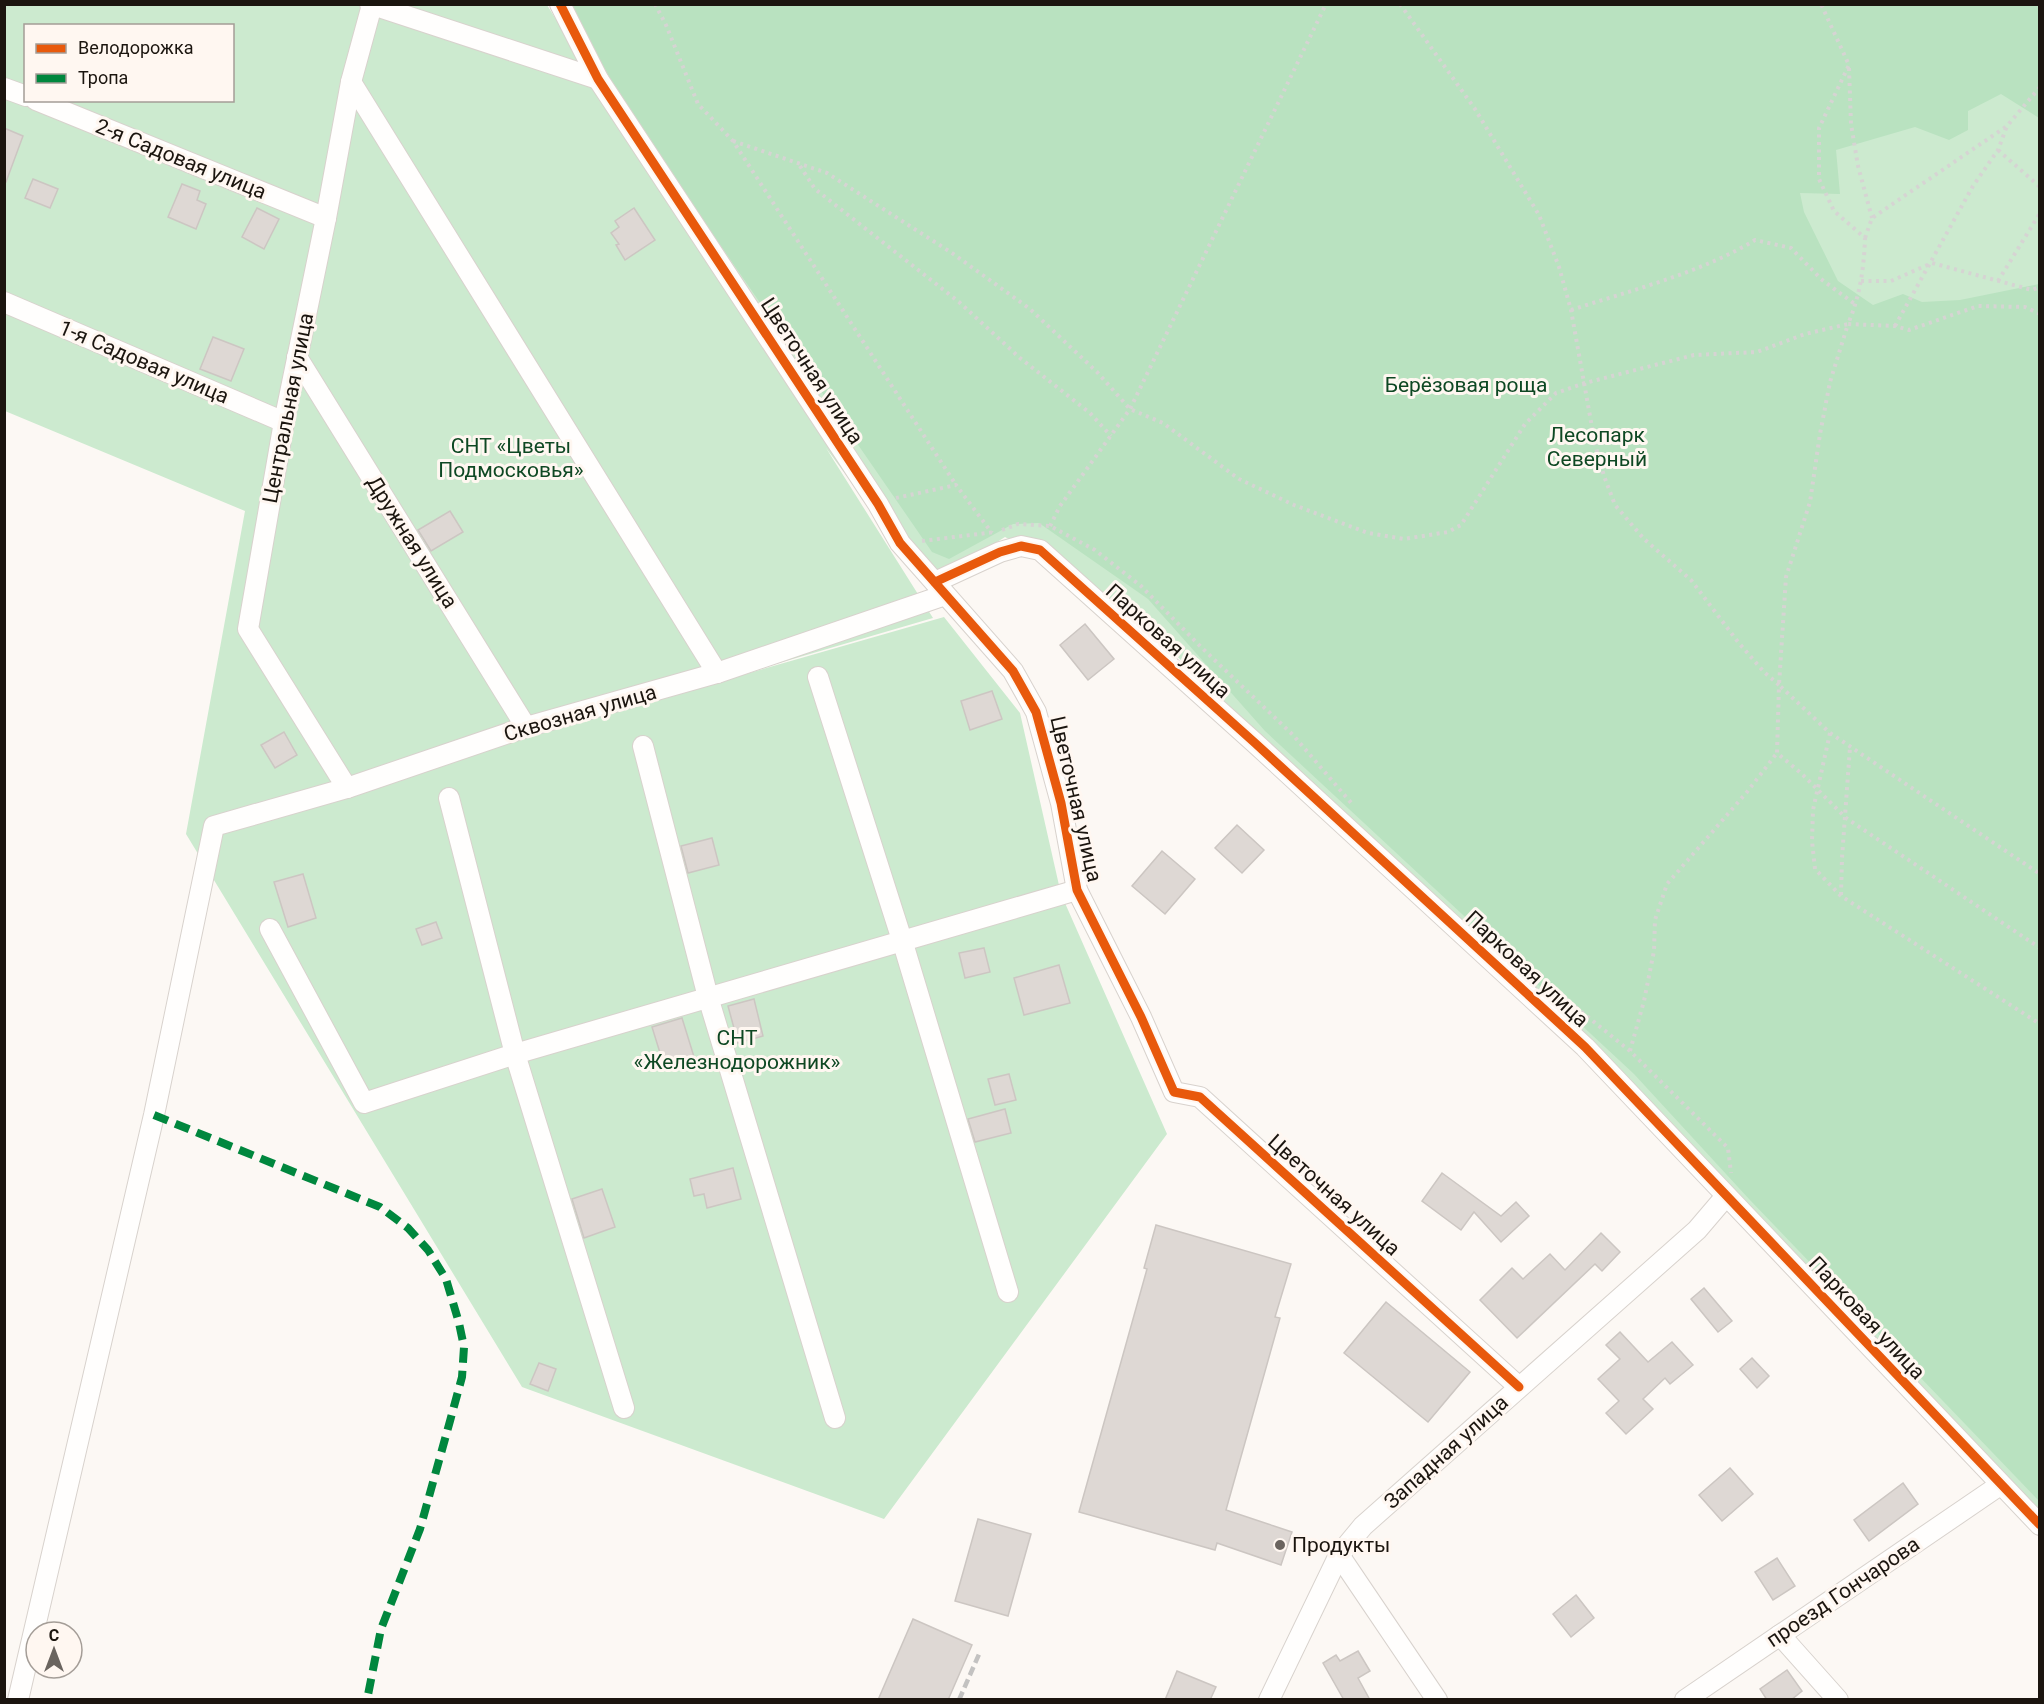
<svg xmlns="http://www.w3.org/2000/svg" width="2044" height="1704" font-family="Roboto,sans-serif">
  <rect width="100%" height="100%" fill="#fcf8f4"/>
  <path fill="#cceacf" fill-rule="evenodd" d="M 4,5 L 547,5 L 650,169 L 2039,5 L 2039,1517 L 1456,927 L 1150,630 L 1095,586 L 1005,537 L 948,573 L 924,570 L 904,553 L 826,448 L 933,618 L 495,746 L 944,617 L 1020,713 L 1061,894 L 1167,1134 L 884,1519 L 522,1387 L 186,834 L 245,511 L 5,411 ZM 26,26 L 232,26 L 232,100 L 26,100 Z"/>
  <path fill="#b9e2c0" d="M 564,5 L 2039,5 L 2039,118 L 2001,94 L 1968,111 L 1968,130 L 1949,140 L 1915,127 L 1836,150 L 1840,194 L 1800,193 L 1804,212 L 1838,281 L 1873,305 L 1903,294 L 1922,302 L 1960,300 L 2039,284 L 2039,1501 L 1749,1199 L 1634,1074 L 1265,731 L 1148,599 L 1039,523 L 1013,524 L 949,559 L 932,552 L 605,78 Z"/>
  <g fill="#ded8d4" stroke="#ccc6c2" stroke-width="1.5">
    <path d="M 4,128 L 23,136 L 6,182 L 4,182 Z"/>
    <path d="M 33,179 L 58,189 L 50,208 L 25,198 Z"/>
    <path d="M 182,184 L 200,191 L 197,200 L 206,204 L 196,229 L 168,217 Z"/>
    <path d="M 257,208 L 279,219 L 264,249 L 242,237 Z"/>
    <path d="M 634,208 L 655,240 L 625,260 L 616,245 L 619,244 L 611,233 L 619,227 L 615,221 Z"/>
    <path d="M 213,337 L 244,349 L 231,381 L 200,369 Z"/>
    <path d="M 450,511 L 463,532 L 431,551 L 418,530 Z"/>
    <path d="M 1085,624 L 1114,659 L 1088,680 L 1060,645 Z"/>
    <path d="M 992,691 L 1002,719 L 970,730 L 961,701 Z"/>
    <path d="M 284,732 L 297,755 L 275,768 L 261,745 Z"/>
    <path d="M 1237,825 L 1264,850 L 1242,873 L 1215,848 Z"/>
    <path d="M 712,838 L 719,865 L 688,873 L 681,846 Z"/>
    <path d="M 1162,851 L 1195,879 L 1165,914 L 1132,886 Z"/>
    <path d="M 303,874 L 316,918 L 288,927 L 274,882 Z"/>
    <path d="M 436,922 L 442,938 L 422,945 L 416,929 Z"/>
    <path d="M 984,948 L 990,972 L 965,978 L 959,953 Z"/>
    <path d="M 1059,965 L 1070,1003 L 1024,1015 L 1014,978 Z"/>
    <path d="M 754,999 L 763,1036 L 738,1043 L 728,1006 Z"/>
    <path d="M 682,1018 L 695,1060 L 665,1069 L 652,1027 Z"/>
    <path d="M 1009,1074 L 1016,1100 L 995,1105 L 988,1079 Z"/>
    <path d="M 1005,1109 L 1011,1133 L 975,1142 L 968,1119 Z"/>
    <path d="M 733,1168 L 741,1199 L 707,1208 L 704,1194 L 694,1196 L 690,1179 Z"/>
    <path d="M 1442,1173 L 1501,1216 L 1516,1202 L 1529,1216 L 1501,1242 L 1474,1212 L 1461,1230 L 1422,1201 Z"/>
    <path d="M 602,1189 L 615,1227 L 584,1238 L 572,1199 Z"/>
    <path d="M 1156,1225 L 1291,1264 L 1275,1317 L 1280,1318 L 1226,1510 L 1292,1532 L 1281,1565 L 1217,1543 L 1215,1550 L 1079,1512 L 1147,1269 L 1144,1268 Z"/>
    <path d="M 1601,1233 L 1620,1252 L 1602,1271 L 1595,1264 L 1517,1338 L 1480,1300 L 1512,1268 L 1523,1279 L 1550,1254 L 1565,1270 Z"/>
    <path d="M 1704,1288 L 1732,1321 L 1718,1332 L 1691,1299 Z"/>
    <path d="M 1386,1302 L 1470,1372 L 1428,1422 L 1344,1353 Z"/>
    <path d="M 1620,1332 L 1648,1362 L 1672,1342 L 1693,1365 L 1670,1384 L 1665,1378 L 1643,1399 L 1653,1409 L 1626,1434 L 1606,1413 L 1619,1401 L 1598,1379 L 1620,1359 L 1606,1345 Z"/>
    <path d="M 1752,1358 L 1769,1376 L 1757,1388 L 1740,1369 Z"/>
    <path d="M 539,1363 L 556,1369 L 548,1391 L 530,1384 Z"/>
    <path d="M 1730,1468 L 1753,1494 L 1722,1521 L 1699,1495 Z"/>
    <path d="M 1903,1483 L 1918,1504 L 1869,1541 L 1854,1520 Z"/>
    <path d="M 978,1519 L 1031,1534 L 1008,1616 L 955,1601 Z"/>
    <path d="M 1777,1558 L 1795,1586 L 1773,1600 L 1755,1572 Z"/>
    <path d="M 1576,1595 L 1594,1618 L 1571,1637 L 1553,1614 Z"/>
    <path d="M 913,1619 L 972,1645 L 948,1700 L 878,1700 Z"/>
    <path d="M 1358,1651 L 1370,1671 L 1358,1678 L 1370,1700 L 1344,1700 L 1323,1663 L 1336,1655 L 1340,1661 Z"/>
    <path d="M 1787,1670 L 1802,1691 L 1791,1700 L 1767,1700 L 1760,1689 Z"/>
    <path d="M 1177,1671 L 1216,1687 L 1210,1700 L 1165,1700 Z"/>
  </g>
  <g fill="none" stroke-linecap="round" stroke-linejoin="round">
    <g stroke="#d8d2cd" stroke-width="22">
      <g id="minor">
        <path d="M 370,4 L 598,79"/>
        <path d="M 560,4 L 598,79 L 878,504 L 900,543 L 1013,671 L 1036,712 L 1061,803 L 1077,890 L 1141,1017 L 1174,1092 L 1200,1097 L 1519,1387"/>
        <path d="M 351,82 L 717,673"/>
        <path d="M 4,88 L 26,96"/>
        <path d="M 36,100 L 326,218"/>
        <path d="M 4,302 L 284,422"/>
        <path d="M 297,357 L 526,727"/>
        <path d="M 935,582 L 1000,552 L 1021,546 L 1040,550 L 1255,743 L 1585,1047 L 2040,1525"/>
        <path d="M 818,677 L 902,940 L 1008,1292"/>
        <path d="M 643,746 L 708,997 L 835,1418"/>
        <path d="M 347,788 L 248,629 L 284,422 L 326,218 L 351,82 L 372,5"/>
        <path d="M 449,798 L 515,1054 L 624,1408"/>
        <path d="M 270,929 L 364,1103 L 515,1054 L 1077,890"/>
        <path d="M 1339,1555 L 1437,1700"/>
        <path d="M 1780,1635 L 1838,1700"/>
        <path d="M 18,1700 L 154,1115 L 214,826 L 347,788 L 526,727 L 717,673 L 945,595"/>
        <path d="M 1269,1700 L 1339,1555 L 1363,1526 L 1697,1230 L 1726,1196"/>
        <path d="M 1685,1700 L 2000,1485"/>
      </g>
    </g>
    <g stroke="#d6d4d3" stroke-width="4" stroke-dasharray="3 4.5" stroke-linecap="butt">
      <path d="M 655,4 L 666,25 L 698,104 L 733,141 L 956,485"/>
      <path d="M 1400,4 L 1475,109 L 1539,215 L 1559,267 L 1571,310 L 1595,444 L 1604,476 L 1615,505 L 1644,539 L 1691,580 L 1738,642 L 1764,672 L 1779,685 L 1777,753 L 1802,774 L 1846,818 L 2040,948"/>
      <path d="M 1849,68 L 1851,124 L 1858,166 L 1872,218"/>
      <path d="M 733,141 L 827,173 L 952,253 L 1030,309 L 1097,372 L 1130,409 L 1163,423 L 1239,479 L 1294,505 L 1368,533 L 1404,539 L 1448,532 L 1461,525 L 1525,424 L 1556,393 L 1585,383 L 1694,355 L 1757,352 L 1805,334 L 1848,324 C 1860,296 1864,268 1865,238 L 1834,211 L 1819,179 L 1819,128 L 1849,65 L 1821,4"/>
      <path d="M 1998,150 L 2040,187"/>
      <path d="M 800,166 L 815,189 L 959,302 L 1020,358 L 1090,413 L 1111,436"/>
      <path d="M 1865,238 L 1872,218 L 2007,126 L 2040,87"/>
      <path d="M 1861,281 L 1891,281 L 1932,263 L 2032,290 L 2040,287"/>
      <path d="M 1998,281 L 2040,213"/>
      <path d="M 1571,310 C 1629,291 1703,272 1755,240 L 1791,248 L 1821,279 L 1856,305"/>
      <path d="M 2040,314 L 2025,307 L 1978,306 L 1909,330 L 1895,326 L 1848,324 L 1830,382 L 1820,434 L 1810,502 L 1786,577 L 1779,685 L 1830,733 L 2040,874"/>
      <path d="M 1895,326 L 1973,186 L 1998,150 L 2007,126"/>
      <path d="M 896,498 L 956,485 L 992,533"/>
      <path d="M 1050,526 L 1060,506 L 1130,409 L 1326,4"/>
      <path d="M 1002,530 L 1018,524 L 1050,526 L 1095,550 L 1141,586 L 1201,647 L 1293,735 L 1353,805"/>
      <path d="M 922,541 L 995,532"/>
      <path d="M 1830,733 L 1813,810 L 1812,841 L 1815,869 L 1841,896 L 2040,1024"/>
      <path d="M 1841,895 L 1842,858 L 1850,747"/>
      <path d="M 1552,988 L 1630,1051 L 1728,1148 L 1731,1173"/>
      <path d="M 1630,1051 L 1644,1001 L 1654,951 L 1655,920 L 1667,884 L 1747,792 L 1777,753"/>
    </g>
    <use href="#minor" stroke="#fffefd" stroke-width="20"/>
    <path stroke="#c3c2c1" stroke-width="4.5" stroke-dasharray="9 4.5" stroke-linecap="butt" d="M 959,1700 L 980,1652"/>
    <path stroke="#00873e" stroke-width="8" stroke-dasharray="15 8" stroke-linecap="butt" d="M 154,1115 L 380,1207 L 408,1228 L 428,1250 L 446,1279 L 459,1323 L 464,1347 L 462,1377 L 450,1421 L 420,1529 L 381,1629 L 367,1700"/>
    <g stroke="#fff7f1" stroke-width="13">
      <g id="cycleway">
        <path d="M 560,4 L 598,79 L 878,504 L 900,543 L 1013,671 L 1036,712 L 1061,803 L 1077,890 L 1141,1017 L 1174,1092 L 1200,1097 L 1519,1387"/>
        <path d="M 935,582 L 1000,552 L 1021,546 L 1040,550 L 1255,743 L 1585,1047 L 2040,1525"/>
      </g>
    </g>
    <use href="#cycleway" stroke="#e8590c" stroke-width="9"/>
  </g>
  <circle fill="#6a645f" stroke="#fff7f1" stroke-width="2" cx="1280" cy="1545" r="6"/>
  <g text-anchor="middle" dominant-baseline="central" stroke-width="6" stroke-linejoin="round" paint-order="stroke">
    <g font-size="21" fill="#1b150f" stroke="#fff7f1">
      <text transform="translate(181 159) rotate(22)">2-я Садовая улица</text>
      <text transform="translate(144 362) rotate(23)">1-я Садовая улица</text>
      <text transform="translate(812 371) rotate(57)">Цветочная улица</text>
      <text transform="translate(288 408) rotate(-79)">Центральная улица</text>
      <text transform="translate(412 542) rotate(58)">Дружная улица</text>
      <text transform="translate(1168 641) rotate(42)">Парковая улица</text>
      <text transform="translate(580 713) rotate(-16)">Сквозная улица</text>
      <text transform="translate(1076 799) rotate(77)">Цветочная улица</text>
      <text transform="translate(1527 969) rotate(43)">Парковая улица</text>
      <text transform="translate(1334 1195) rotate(42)">Цветочная улица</text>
      <text transform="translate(1867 1318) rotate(47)">Парковая улица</text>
      <text transform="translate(1446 1452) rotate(-42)">Западная улица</text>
      <text transform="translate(1843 1592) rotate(-34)">проезд Гончарова</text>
    </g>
    <g font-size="21" fill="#0e4823" stroke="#fff7f1">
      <text x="1466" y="385">Берёзовая роща</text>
      <text x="1597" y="435">Лесопарк<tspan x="1597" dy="24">Северный</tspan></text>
      <text x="511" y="446">СНТ «Цветы<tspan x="511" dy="24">Подмосковья»</tspan></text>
      <text x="737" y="1038">СНТ<tspan x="737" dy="24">«Железнодорожник»</tspan></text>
    </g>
    <g font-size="21" fill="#1b150f" stroke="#fff7f1" text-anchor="start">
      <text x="1292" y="1545">Продукты</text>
    </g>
  </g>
  <rect width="2044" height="1704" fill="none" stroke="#1b150f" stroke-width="12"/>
  <rect x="24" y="24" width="210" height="78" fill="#fff7f1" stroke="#a49d97" stroke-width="1.5"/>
  <rect x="36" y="44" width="30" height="9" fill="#e8590c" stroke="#a49d97" stroke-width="1.5"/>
  <text x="78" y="54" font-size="18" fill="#1b150f">Велодорожка</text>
  <rect x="36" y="74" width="30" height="9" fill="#00873e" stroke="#a49d97" stroke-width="1.5"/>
  <text x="78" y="84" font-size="18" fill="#1b150f">Тропа</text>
  <g transform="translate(54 1650)"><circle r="28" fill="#fff7f1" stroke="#a49d97" stroke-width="1.5"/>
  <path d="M0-4.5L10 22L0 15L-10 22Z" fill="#6a645f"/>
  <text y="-9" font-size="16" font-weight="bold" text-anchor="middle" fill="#1b150f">С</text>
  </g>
</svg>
